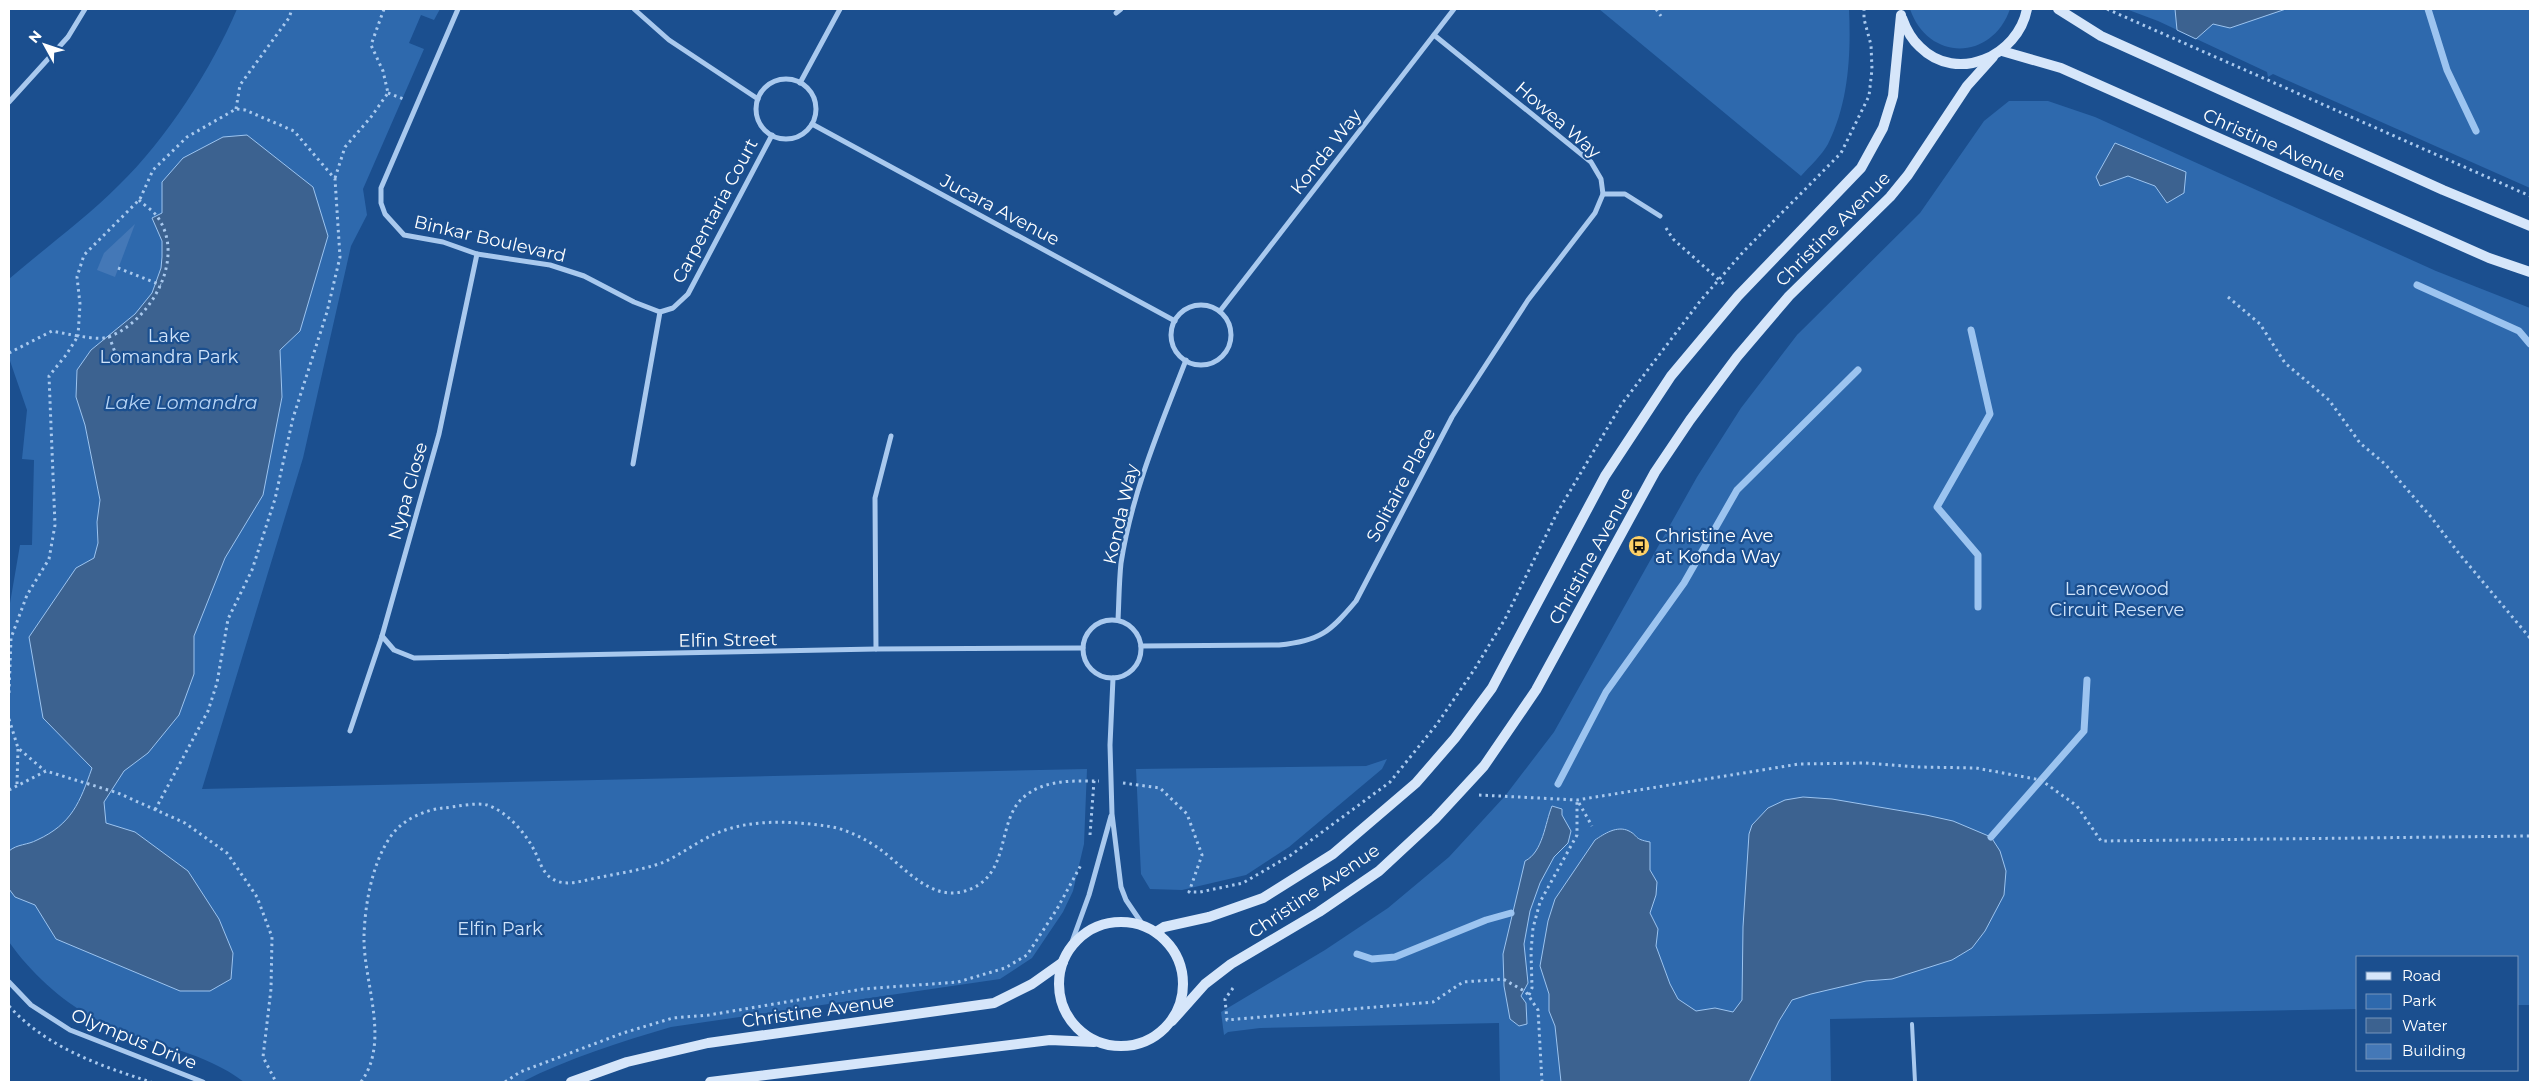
<svg xmlns="http://www.w3.org/2000/svg" width="2539" height="1091" font-family="Montserrat,sans-serif">
  <rect width="100%" height="100%" fill="#1b4f8f"/>
  <g fill="#2e69ad">
    <path d="M 237,9 L 440,9 L 434,20 L 421,15 L 409,43 L 424,49 L 363,189 L 367,215 L 351,246 L 303,458 L 202,789 L 1087,769 L 1084,844 L 1073,891 L 1063,912 L 1032,958 L 1000,979 L 671,1027 C 620,1042 569,1058 522,1082 L 244,1082 C 205,1052 155,1046 110,1026 C 70,1009 34,977 9,942 L 9,609 L 20,545 L 32,545 L 34,460 L 22,459 L 27,410 L 9,358 L 9,279 C 45,248 85,219 119,185 C 166,140 212,68 237,9 Z"/>
    <path d="M 1599,9 L 1849,9 C 1851,54 1849,102 1828,144 C 1822,155 1810,166 1801,176 Z"/>
    <path d="M 1910,9 L 2010,9 C 1992,61 1928,62 1910,9 Z"/>
    <path d="M 2126,9 L 2530,9 L 2530,188 L 2273,74 L 2268,77 L 2267,72 L 2158,21 Z"/>
    <path d="M 2009,101 L 2048,101 L 2095,117 L 2436,271 L 2530,308 L 2530,1005 L 2518,1005 L 2518,957 L 2358,957 L 2358,1009 L 1830,1019 L 1831,1082 L 1500,1082 L 1499,1023 L 1260,1028 L 1228,1032 L 1224,1035 L 1221,1012 L 1325,950 L 1388,908 L 1449,857 L 1505,796 L 1554,732 L 1697,477 L 1741,408 L 1797,335 L 1920,213 L 1984,121 Z"/>
    <path d="M 1387,759 L 1382,769 L 1289,847 L 1246,875 L 1182,890 L 1150,889 L 1141,874 L 1136,769 L 1366,766 Z"/>
  </g>
  <g fill="#3c6290" stroke="#9cc4f0">
    <path d="M 2175,9 L 2286,9 L 2230,28 L 2213,24 L 2196,39 L 2177,30 Z"/>
    <path d="M 247,135 L 313,187 L 328,236 L 300,331 L 280,350 L 282,397 L 263,495 L 225,558 L 194,636 L 194,674 L 179,715 L 148,753 L 124,771 L 104,802 L 106,823 L 135,832 L 188,871 L 219,919 L 233,953 L 231,979 L 210,991 L 180,991 L 56,939 L 35,905 L 15,897 L 9,889 L 9,851 C 17,844 28,845 37,840 C 72,824 80,802 92,768 L 43,718 L 29,637 L 76,568 L 94,558 L 98,543 L 97,522 L 100,500 L 85,425 L 76,397 L 77,370 L 91,350 L 135,314 L 152,293 L 161,268 L 162,257 L 162,241 L 152,218 L 162,213 L 162,182 L 183,158 L 223,137 Z"/>
    <path d="M 2115,143 L 2186,172 L 2184,193 L 2167,203 L 2155,186 L 2128,176 L 2100,186 L 2096,177 Z"/>
    <path d="M 1803,797 L 1832,799 L 1926,815 L 1953,821 L 1991,837 L 2000,851 L 2006,871 L 2004,895 L 1985,931 L 1972,948 L 1952,960 L 1892,979 L 1866,981 L 1811,994 L 1792,1000 L 1779,1021 L 1749,1082 L 1561,1082 L 1555,1026 L 1549,1011 L 1549,994 L 1540,966 L 1548,921 L 1555,899 L 1595,840 C 1604,834 1617,825 1629,831 C 1639,836 1633,839 1650,842 L 1650,870 L 1657,882 L 1656,895 L 1650,913 L 1658,929 L 1656,946 L 1670,984 L 1678,999 L 1696,1011 L 1715,1008 L 1733,1012 L 1742,1000 L 1743,927 L 1749,834 L 1752,825 L 1768,808 L 1785,800 Z"/>
    <path d="M 1552,806 L 1562,809 L 1562,815 L 1571,831 L 1568,843 L 1554,857 L 1540,883 L 1530,911 L 1524,944 L 1528,983 L 1521,996 L 1526,1003 L 1527,1024 L 1519,1026 L 1510,1019 L 1504,986 L 1503,954 L 1525,861 C 1543,852 1545,823 1552,806 Z"/>
  </g>
  <g fill="none" stroke-linecap="round" stroke-linejoin="round">
    <g stroke="#9cc4f0" stroke-width="7">
      <path d="M 2428,9 L 2447,70 L 2476,131"/>
      <path d="M 2417,285 L 2519,331 L 2530,344"/>
      <path d="M 1971,330 L 1990,414 L 1937,507 L 1978,555 L 1978,607"/>
      <path d="M 1558,784 L 1606,692 L 1684,583 L 1737,490 L 1858,370"/>
      <path d="M 1991,837 L 2084,731 L 2087,680"/>
      <path d="M 1357,954 L 1372,959 L 1395,957 L 1486,920 L 1511,913"/>
    </g>
  </g>
  <path fill="#4478b7" d="M 135,224 L 115,277 L 97,270 L 104,253 Z"/>
  <g fill="none" stroke-linecap="round" stroke-linejoin="round">
    <g stroke="#a9c9ee" stroke-width="3" stroke-dasharray="2.5 4" stroke-linecap="butt">
      <path d="M 1656,9 L 1661,16"/>
      <path d="M 2107,9 L 2530,196"/>
      <path d="M 388,93 L 406,100"/>
      <path d="M 236,109 L 240,85 L 289,18 L 292,9"/>
      <path d="M 335,178 L 345,147 L 371,117 L 388,93 L 383,71 L 371,45 L 384,9"/>
      <path d="M 139,200 C 144,205 152,210 156,215 C 188,256 151,322 108,337 C 99,340 87,337 78,336 L 80,304 L 77,277 L 84,255 L 140,199 L 153,170 L 187,137 L 236,109 L 245,110 L 294,131 L 335,179 L 340,257 L 327,312 L 293,418 L 275,499 L 252,570 L 228,619 L 217,683 L 208,711 L 155,810"/>
      <path d="M 1666,228 L 1673,239 L 1726,286"/>
      <path d="M 118,268 L 161,285"/>
      <path d="M 2228,297 L 2260,324 L 2285,363 L 2329,400 L 2360,443 L 2385,464 L 2431,517 L 2457,551 L 2530,638"/>
      <path d="M 109,336 L 120,366"/>
      <path d="M 9,353 L 52,331 L 78,336 L 66,355 L 49,376 L 55,525 L 49,559 L 27,595 L 11,638 L 9,693"/>
      <path d="M 9,719 L 18,748 L 45,771"/>
      <path d="M 1123,783 L 1160,788 L 1187,814 L 1202,855 L 1189,892 L 1200,892 L 1243,883 L 1291,855 L 1390,782 L 1437,724 L 1474,670 L 1505,619 L 1557,513 L 1621,405 L 1701,300 L 1744,251 L 1841,153 L 1869,96 L 1872,69 L 1871,45 L 1864,19 L 1864,9"/>
      <path d="M 17,784 L 18,749"/>
      <path d="M 9,790 L 46,771 L 118,793 L 185,823 L 227,853 L 257,897 L 272,937 L 271,989 L 263,1057 L 276,1082"/>
      <path d="M 1479,795 L 1577,800 L 1799,764 L 1865,763 L 1918,767 L 1976,768 L 2041,780 L 2077,806 L 2101,841 L 2530,836"/>
      <path d="M 1579,803 L 1592,826"/>
      <path d="M 1090,835 L 1094,781"/>
      <path d="M 1233,988 L 1225,999 L 1227,1020 L 1433,1002 L 1463,982 L 1503,979 L 1526,992 L 1538,1010 L 1542,1082"/>
      <path d="M 1529,995 L 1532,988 L 1531,951 L 1533,928 L 1540,902 L 1577,835 L 1577,800"/>
      <path d="M 9,1006 C 46,1047 100,1066 151,1082"/>
      <path d="M 361,1082 C 391,1041 363,982 364,936 C 365,904 372,863 391,836 C 402,820 424,810 443,808 C 456,807 475,802 487,805 C 506,811 525,832 534,850 C 539,859 542,872 551,878 C 561,885 572,883 583,881 C 607,875 641,871 664,862 C 682,854 698,841 717,833 C 751,819 790,821 826,826 C 845,828 866,839 881,850 C 904,867 929,899 961,892 C 1014,880 994,820 1025,796 C 1046,779 1075,781 1099,781"/>
      <path d="M 505,1082 L 520,1072 L 623,1033 L 673,1018 L 709,1015 L 863,989 L 958,982 L 1005,968 L 1027,955 L 1057,909 L 1081,865"/>
    </g>
    <path stroke="#a9c9ee" stroke-width="4" d="M 1912,1024 L 1915,1082"/>
    <g stroke="#a9c9ee" stroke-width="5">
      <path d="M 458,9 L 381,188 L 381,203 L 385,214 L 404,235 L 443,242 L 477,254 L 550,265 L 584,276 L 634,302 L 660,312"/>
      <path d="M 634,9 L 669,40 L 758,99"/>
      <path d="M 1116,13 L 1121,9"/>
      <path d="M 1434,35 L 1591,162 L 1601,179 L 1603,194 L 1625,194 L 1660,216"/>
      <circle cx="786" cy="109" r="30"/>
      <path d="M 800,83 L 840,9"/>
      <path d="M 9,102 L 68,37 L 85,9"/>
      <path d="M 812,124 L 1175,321"/>
      <circle cx="1201" cy="335" r="30"/>
      <path d="M 1220,311 L 1454,9"/>
      <path d="M 633,464 L 660,312 L 673,308 L 688,294 L 772,135"/>
      <path d="M 1118,620 C 1119,601 1119,582 1121,563 C 1132,492 1160,427 1186,360"/>
      <circle cx="1112" cy="649" r="29"/>
      <path d="M 382,636 L 394,650 L 414,658 L 876,649 L 1083,648"/>
      <path d="M 1141,646 L 1279,645 C 1320,641 1330,632 1356,601 L 1452,417 L 1528,300 L 1595,213 L 1603,194"/>
      <path d="M 876,649 L 875,498 L 891,436"/>
      <path d="M 1113,678 L 1110,745 L 1112,814 L 1121,887 L 1126,900 L 1143,925"/>
      <path d="M 350,731 L 382,636 L 439,434 L 477,254"/>
      <path d="M 1069,950 L 1089,895 L 1111,816"/>
      <path d="M 9,982 L 31,1005 L 70,1030 L 203,1082"/>
    </g>
    <g stroke="#d6e6fa" stroke-width="10">
      <path d="M 2058,9 L 2101,36 L 2443,190 L 2530,226"/>
      <path d="M 1902,18 C 1906,29 1911,39 1920,47 C 1957,84 2018,56 2027,9"/>
      <path d="M 2002,51 L 2061,68 L 2489,258 L 2530,272"/>
      <circle cx="1121" cy="984" r="62"/>
      <path d="M 1156,932 L 1164,927 L 1209,917 L 1263,898 L 1333,854 L 1416,783 L 1455,738 L 1492,688 L 1605,476 L 1671,376 L 1738,296 L 1861,168 L 1883,128 L 1893,96 L 1901,15"/>
      <path d="M 1172,1021 L 1205,984 L 1231,964 L 1319,912 L 1379,871 L 1435,819 L 1484,766 L 1536,690 L 1655,472 L 1690,420 L 1737,357 L 1789,296 L 1890,197 L 1908,175 L 1967,86 L 1993,57"/>
      <path d="M 571,1082 L 627,1062 L 708,1043 L 994,1003 L 1032,984 L 1063,962"/>
      <path d="M 710,1082 L 1050,1040 L 1094,1042"/>
    </g>
  </g>
  <defs>
    <g id="bus-disc" transform="scale(1.125)"><circle r="9.5" fill="#ffd166" stroke="#1b4f8f"/><path d="M-5-6H5V4H4V6H2V4H-2V6H-4V4H-5ZM-3.5-4V0h7V-4ZM-3.5 1.2v1.5H-2V1.2ZM2 1.2v1.5H3.5V1.2Z" fill="#111"/></g>
  </defs>
  <g fill-rule="evenodd">
    <use href="#bus-disc" x="1639" y="546"/>
  </g>
  <g text-anchor="middle" dominant-baseline="central" stroke-width="4.5" stroke-linejoin="round" paint-order="stroke">
    <g font-size="18" fill="#fff" stroke="#1b4f8f">
      <text transform="translate(1558 120) rotate(41)">Howea Way</text>
      <text transform="translate(2274 145) rotate(24)">Christine Avenue</text>
      <text transform="translate(1326 152) rotate(-52)">Konda Way</text>
      <text transform="translate(1000 210) rotate(28)">Jucara Avenue</text>
      <text transform="translate(715 211) rotate(-62)">Carpentaria Court</text>
      <text transform="translate(1833 229) rotate(-45)">Christine Avenue</text>
      <text transform="translate(490 239) rotate(13)">Binkar Boulevard</text>
      <text transform="translate(1401 485) rotate(-62)">Solitaire Place</text>
      <text transform="translate(408 491) rotate(-74)">Nypa Close</text>
      <text transform="translate(1121 514) rotate(-77)">Konda Way</text>
      <text transform="translate(1591 556) rotate(-61)">Christine Avenue</text>
      <text transform="translate(728 640) rotate(-1)">Elfin Street</text>
      <text transform="translate(1314 891) rotate(-34)">Christine Avenue</text>
      <text transform="translate(818 1011) rotate(-8)">Christine Avenue</text>
      <text transform="translate(134 1039) rotate(22)">Olympus Drive</text>
    </g>
    <g font-size="18" fill="#cfe3fa" stroke="#1b4f8f">
      <text x="169" y="336">Lake<tspan x="169" dy="21">Lomandra Park</tspan></text>
      <text x="2117" y="589">Lancewood<tspan x="2117" dy="21">Circuit Reserve</tspan></text>
      <text x="500" y="929">Elfin Park</text>
    </g>
    <g font-size="18" fill="#fff" stroke="#1b4f8f" text-anchor="start">
      <text x="1655" y="536">Christine Ave<tspan x="1655" dy="21">at Konda Way</tspan></text>
    </g>
    <g font-size="19" font-style="italic" fill="#b5d3f5" stroke="#1b4f8f">
      <text x="181" y="402">Lake Lomandra</text>
    </g>
  </g>
  <rect width="2539" height="1091" fill="none" stroke="#ffffff" stroke-width="20"/>
  <rect x="2356" y="956" width="162" height="115" fill="#1b4f8f" stroke="#7695bc"/>
  <rect x="2366" y="972" width="25" height="8" fill="#d6e6fa" stroke="#7695bc"/>
  <text x="2402" y="981" font-size="15" fill="#ffffff">Road</text>
  <rect x="2366" y="994" width="25" height="15" fill="#2e69ad" stroke="#7695bc"/>
  <text x="2402" y="1006" font-size="15" fill="#ffffff">Park</text>
  <rect x="2366" y="1018" width="25" height="15" fill="#3c6290" stroke="#7695bc"/>
  <text x="2402" y="1031" font-size="15" fill="#ffffff">Water</text>
  <rect x="2366" y="1044" width="25" height="15" fill="#4478b7" stroke="#7695bc"/>
  <text x="2402" y="1056" font-size="15" fill="#ffffff">Building</text>
  <g transform="translate(45 45) rotate(310)" stroke="#1b4f8f" stroke-width="4" paint-order="stroke">
  <path d="M0-4L9 19L0 12L-9 19Z" fill="#ffffff"/>
  <text y="-8" font-size="14" font-weight="bold" text-anchor="middle" fill="#ffffff">N</text>
  </g>
</svg>
